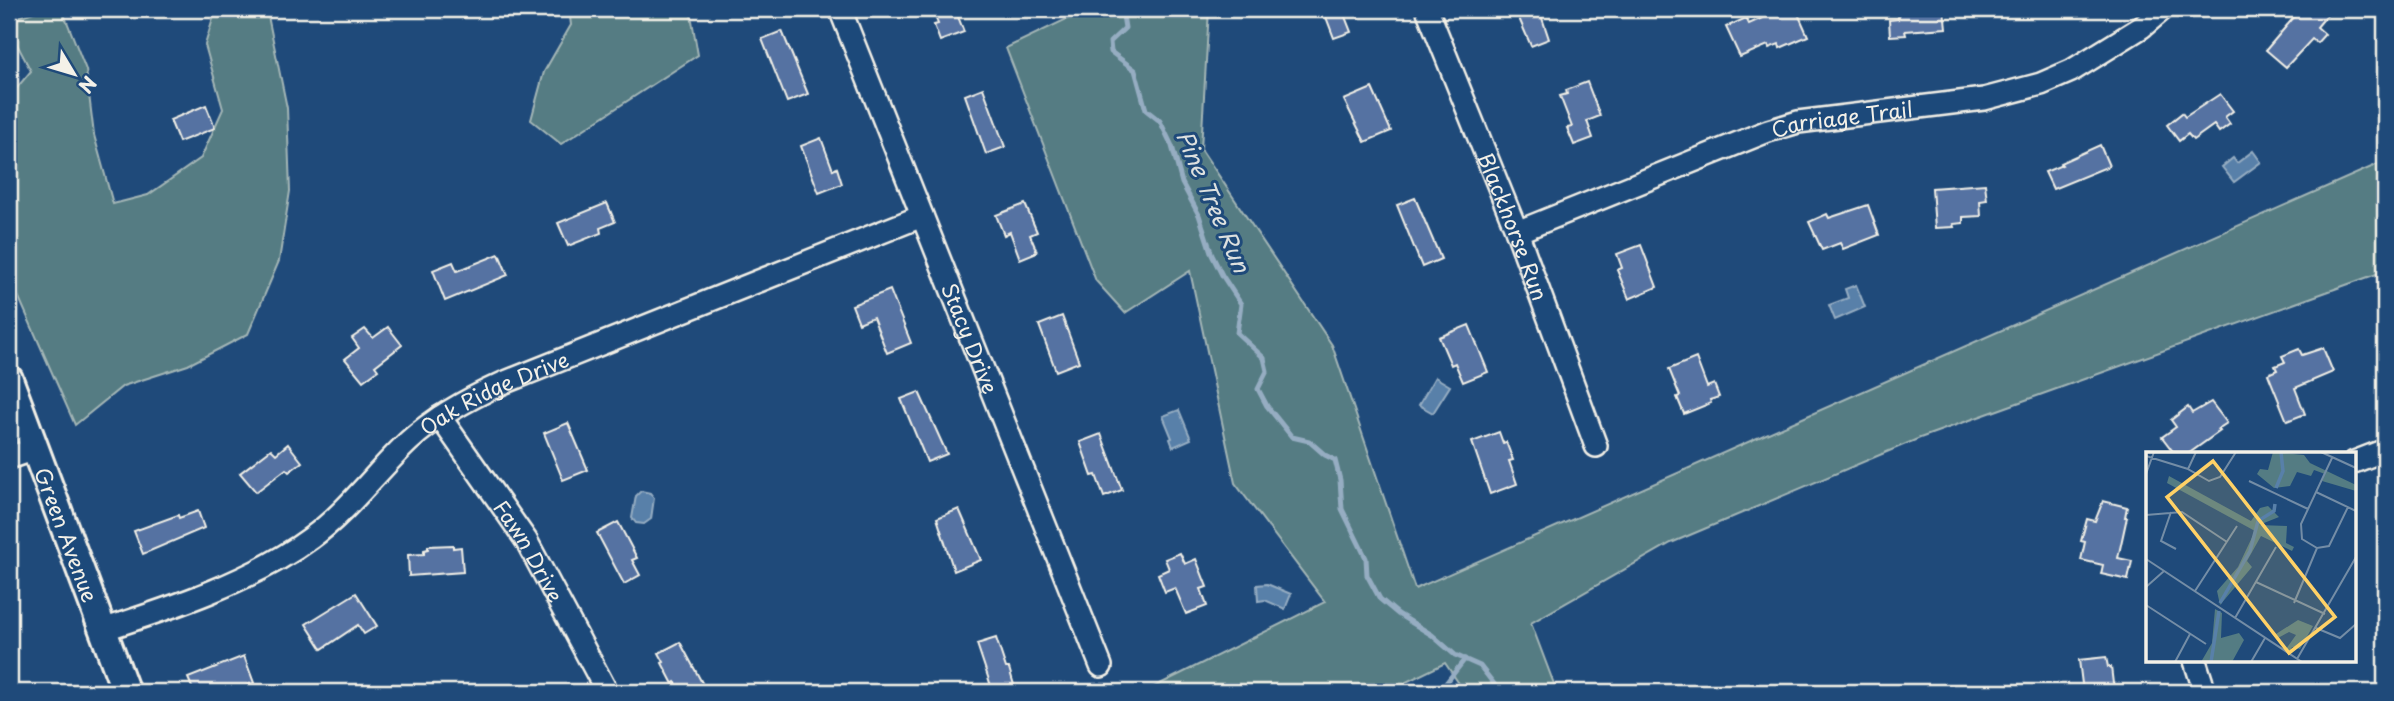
<svg xmlns="http://www.w3.org/2000/svg" width="2394" height="701" font-family="'Playpen Sans',sans-serif">
  <rect width="100%" height="100%" fill="#1f4a7a"/>
  <filter id="ink" filterUnits="userSpaceOnUse"><feTurbulence type="fractalNoise" baseFrequency=".0143" numOctaves="2"/><feDisplacementMap in="SourceGraphic" scale="14" xChannelSelector="R" yChannelSelector="G"/><feConvolveMatrix kernelMatrix="1 2 1 2 8 2 1 2 1" color-interpolation-filters="sRGB"/></filter>
  <g filter="url(#ink)">
    <g fill="#547c83" stroke="#a4b6b6" stroke-width="2">
      <path d="M 43,9 L 62,9 L 86,70 L 94,135 L 113,204 L 148,195 L 201,158 L 223,109 L 205,45 L 216,9 L 242,9 L 268,16 L 287,108 L 290,191 L 279,261 L 248,334 L 188,365 L 123,386 L 75,425 L 9,275 L 9,97 L 31,71 L 9,29 L 9,20 Z"/>
      <path d="M 569,9 L 690,9 L 698,55 L 561,144 L 531,120 L 544,72 L 571,25 Z"/>
      <path d="M 1068,9 L 1209,9 L 1201,149 L 1332,345 L 1415,589 L 2385,161 L 2385,271 L 1920,438 L 1671,543 L 1531,623 L 1557,692 L 1456,692 L 1460,685 L 1445,663 L 1406,682 L 1399,692 L 1144,692 L 1325,602 L 1235,483 L 1190,271 L 1125,313 L 1096,281 L 1006,48 L 1069,18 Z"/>
    </g>
    <g fill="#5880a9" stroke="#96adc2" stroke-width="2">
      <path d="M 2253,151 L 2261,162 L 2234,182 L 2222,167 L 2233,158 L 2237,163 Z"/>
      <path d="M 1856,285 L 1865,307 L 1835,320 L 1829,305 L 1848,298 L 1845,289 Z"/>
      <path d="M 1435,377 L 1450,386 L 1433,413 L 1419,405 Z"/>
      <path d="M 1179,410 L 1191,439 L 1173,447 L 1170,439 L 1172,438 L 1163,416 Z"/>
      <path d="M 641,491 L 650,493 L 654,498 L 651,519 L 644,524 L 636,523 L 632,518 L 636,496 Z"/>
      <path d="M 1267,584 L 1291,594 L 1285,609 L 1265,600 L 1258,601 L 1257,585 Z"/>
    </g>
    <g fill="none" stroke-linecap="round" stroke-linejoin="round">
      <g stroke="#96adc2" stroke-width="5">
        <path d="M 1122,9 L 1125,28 L 1110,42 L 1111,52 L 1135,70 L 1146,110 L 1160,121 L 1172,146 L 1182,183 L 1199,215 L 1212,255 L 1222,275 L 1241,304 L 1237,333 L 1264,358 L 1267,371 L 1258,389 L 1267,406 L 1292,437 L 1309,441 L 1325,455 L 1335,460 L 1340,480 L 1342,509 L 1366,558 L 1367,575 L 1380,599 L 1398,614 L 1432,635 L 1455,655 L 1480,666 L 1494,684 L 1497,692"/>
        <path d="M 1439,692 L 1465,659"/>
      </g>
    </g>
    <g fill="#5472a2" stroke="#f4f1e8" stroke-width="2">
      <path d="M 932,9 L 955,9 L 964,32 L 940,41 L 934,25 L 938,24 Z"/>
      <path d="M 1323,9 L 1342,9 L 1351,32 L 1334,38 Z"/>
      <path d="M 1515,9 L 1539,9 L 1549,39 L 1531,46 Z"/>
      <path d="M 1782,9 L 1796,9 L 1808,36 L 1780,48 L 1779,44 L 1769,48 L 1768,45 L 1740,57 L 1726,27 L 1746,18 L 1749,24 Z"/>
      <path d="M 1898,9 L 1944,9 L 1946,28 L 1905,31 L 1906,35 L 1890,36 L 1889,20 L 1898,19 Z"/>
      <path d="M 2301,9 L 2332,9 L 2317,27 L 2325,34 L 2317,43 L 2312,39 L 2286,67 L 2266,50 Z"/>
      <path d="M 782,31 L 808,94 L 787,102 L 762,39 Z"/>
      <path d="M 1587,82 L 1600,116 L 1587,121 L 1593,138 L 1574,145 L 1567,128 L 1572,127 L 1560,96 L 1567,94 L 1566,90 Z"/>
      <path d="M 983,88 L 1005,147 L 986,154 L 965,95 Z"/>
      <path d="M 1372,88 L 1391,131 L 1365,142 L 1344,100 Z"/>
      <path d="M 2220,94 L 2233,111 L 2225,117 L 2230,124 L 2219,132 L 2214,125 L 2193,140 L 2188,134 L 2179,141 L 2167,125 L 2182,113 L 2185,117 Z"/>
      <path d="M 206,105 L 215,128 L 179,142 L 170,120 Z"/>
      <path d="M 821,138 L 833,170 L 837,168 L 842,184 L 819,193 L 801,146 Z"/>
      <path d="M 2100,145 L 2109,166 L 2053,189 L 2045,172 L 2062,165 L 2060,163 Z"/>
      <path d="M 1985,184 L 1987,200 L 1980,201 L 1981,216 L 1963,217 L 1963,223 L 1953,224 L 1954,227 L 1935,228 L 1932,188 Z"/>
      <path d="M 1415,198 L 1441,259 L 1422,267 L 1397,205 Z"/>
      <path d="M 607,203 L 615,222 L 600,228 L 601,233 L 568,246 L 558,223 Z"/>
      <path d="M 1025,204 L 1037,232 L 1030,235 L 1037,252 L 1020,259 L 1010,232 L 1004,235 L 996,215 Z"/>
      <path d="M 1868,205 L 1879,235 L 1843,249 L 1840,243 L 1822,250 L 1809,222 L 1827,214 L 1829,218 Z"/>
      <path d="M 1641,245 L 1657,287 L 1629,299 L 1617,270 L 1622,268 L 1617,254 Z"/>
      <path d="M 499,254 L 508,275 L 445,301 L 433,270 L 453,262 L 457,271 Z"/>
      <path d="M 890,290 L 911,343 L 887,353 L 873,317 L 859,323 L 852,305 Z"/>
      <path d="M 1062,316 L 1079,362 L 1056,371 L 1039,325 Z"/>
      <path d="M 1469,325 L 1488,372 L 1463,382 L 1455,363 L 1451,365 L 1439,337 Z"/>
      <path d="M 388,327 L 402,345 L 375,366 L 378,370 L 363,381 L 345,359 L 359,348 L 352,338 L 365,329 L 373,338 Z"/>
      <path d="M 2323,348 L 2333,372 L 2295,388 L 2305,414 L 2287,421 L 2268,374 L 2277,370 L 2275,366 L 2285,362 L 2282,356 L 2299,349 L 2302,355 Z"/>
      <path d="M 1696,358 L 1707,387 L 1714,384 L 1719,397 L 1710,400 L 1711,403 L 1684,414 L 1677,397 L 1680,396 L 1669,369 Z"/>
      <path d="M 919,392 L 947,454 L 927,462 L 901,399 Z"/>
      <path d="M 2211,402 L 2227,423 L 2218,429 L 2220,431 L 2188,454 L 2175,454 L 2162,437 L 2176,427 L 2171,420 L 2188,407 L 2192,413 Z"/>
      <path d="M 568,423 L 588,470 L 563,480 L 544,433 Z"/>
      <path d="M 1499,432 L 1503,443 L 1506,442 L 1513,460 L 1509,461 L 1517,484 L 1490,494 L 1472,442 Z"/>
      <path d="M 1101,434 L 1122,490 L 1104,497 L 1096,475 L 1092,476 L 1080,442 Z"/>
      <path d="M 288,444 L 302,462 L 289,472 L 286,469 L 256,492 L 240,473 L 271,449 L 276,454 Z"/>
      <path d="M 2103,501 L 2127,507 L 2125,517 L 2127,517 L 2118,558 L 2132,561 L 2128,580 L 2101,574 L 2103,565 L 2081,560 L 2085,542 L 2081,541 L 2087,519 L 2095,521 Z"/>
      <path d="M 959,509 L 981,560 L 954,571 L 937,518 Z"/>
      <path d="M 198,511 L 204,528 L 143,554 L 134,531 L 178,515 L 179,518 Z"/>
      <path d="M 618,522 L 637,558 L 632,560 L 640,575 L 624,584 L 597,533 Z"/>
      <path d="M 453,545 L 453,548 L 461,547 L 463,572 L 409,576 L 408,555 L 424,554 L 424,550 L 428,549 L 428,546 Z"/>
      <path d="M 1180,553 L 1185,564 L 1196,559 L 1207,587 L 1201,589 L 1207,606 L 1186,614 L 1175,588 L 1165,592 L 1158,574 L 1169,569 L 1165,559 Z"/>
      <path d="M 356,593 L 377,626 L 364,634 L 358,625 L 322,649 L 306,624 Z"/>
      <path d="M 996,638 L 1006,668 L 1009,668 L 1016,692 L 993,692 L 977,644 Z"/>
      <path d="M 680,642 L 707,692 L 683,692 L 675,682 L 673,684 L 662,663 L 664,662 L 659,653 Z"/>
      <path d="M 244,656 L 254,683 L 240,688 L 242,692 L 194,692 L 188,678 Z"/>
      <path d="M 2106,657 L 2108,667 L 2111,667 L 2114,692 L 2083,692 L 2079,660 Z"/>
    </g>
    <g fill="none" stroke-linecap="round" stroke-linejoin="round">
      <g stroke="#f4f1e8" stroke-width="26">
        <g id="minor">
          <path id="s1" d="M 840,9 L 1101,666"/>
          <path id="s2" d="M 1427,9 L 1517,232 L 1596,446"/>
          <path id="s3" d="M 1517,232 L 1768,131 L 1798,122 L 1984,99 L 2041,84 L 2071,71 L 2142,27 L 2163,9"/>
          <path id="s4" d="M 440,417 L 526,540 L 607,692"/>
          <path d="M 9,458 L 35,449"/>
          <path d="M 2354,462 L 2385,450"/>
          <path id="s5" d="M 102,630 C 171,608 253,581 311,538 C 348,511 375,473 409,441 C 436,416 470,398 503,383 L 922,216"/>
          <path d="M 2195,661 L 2205,692"/>
        </g>
      </g>
      <g stroke="#f4f1e8" stroke-width="32">
        <g id="tertiary">
          <path id="s6" d="M 9,379 L 126,692"/>
        </g>
      </g>
      <use href="#minor" stroke="#1f4a7a" stroke-width="21"/>
      <use href="#tertiary" stroke="#1f4a7a" stroke-width="26"/>
    </g>
  </g>
  <g text-anchor="middle" dominant-baseline="central" stroke-width="6" stroke-linejoin="round" paint-order="stroke">
    <g font-size="21" fill="#f4f1e8" stroke="#1f4a7a">
      <text stroke="none"><textPath href="#s3" startOffset="346">Carriage Trail</textPath></text>
      <text stroke="none"><textPath href="#s2" startOffset="234">Blackhorse Run</textPath></text>
      <text stroke="none"><textPath href="#s1" startOffset="354">Stacy Drive</textPath></text>
      <text stroke="none"><textPath href="#s5" startOffset="466">Oak Ridge Drive</textPath></text>
      <text stroke="none"><textPath href="#s6" startOffset="166">Green Avenue</textPath></text>
      <text stroke="none"><textPath href="#s4" startOffset="161">Fawn Drive</textPath></text>
    </g>
    <g font-size="23" font-style="italic" fill="#dde0df" stroke="#1f4a7a">
      <text transform="translate(1214 201) rotate(67)">Pine Tree Run</text>
    </g>
  </g>
  <g transform="translate(2146 452)">
    <rect width="210" height="210" fill="#1f4a7a"/>
    <path d="M 127,0 L 158,3 L 164,11 L 210,33 L 210,39 L 176,29 L 179,22 L 168,18 L 165,24 L 151,20 L 144,34 L 128,36 L 111,22 L 114,17 L 122,18 ZM 23,24 L 105,69 L 114,56 L 122,54 L 133,65 L 113,73 L 141,74 L 140,91 L 148,95 L 146,99 L 115,84 L 101,109 L 106,115 L 74,153 L 71,139 L 92,115 L 109,79 L 21,31 ZM 69,157 L 76,161 L 75,186 L 93,181 L 98,188 L 86,210 L 55,210 L 66,191 ZM 152,168 L 167,174 L 154,197 L 146,195 L 144,199 L 140,197 L 150,183 L 143,180 L 132,186 L 130,182 Z" fill="#547c83"/>
    <path fill="none" stroke="#5880a9" stroke-width="3.5" d="M 130,36 L 137,19 L 135,0M 74,151 L 104,99 L 112,69 L 128,59 L 129,52M 65,210 L 73,159"/>
    <path fill="none" stroke="#748da6" stroke-width="2" d="M 50,0 L 42,17 L 63,29 L 74,25 L 90,0M 175,0 L 210,16M 0,4 L 42,17M 186,6 L 155,72 L 156,87 L 171,96 L 183,94 L 202,55M 0,22 L 8,0M 103,29 L 162,57M 170,40 L 210,59M 25,60 L 15,89 L 30,97M 0,63 L 36,60 L 81,90M 0,107 L 156,210M 110,130 L 179,162M 0,135 L 18,119M 49,139 L 91,74M 148,151 L 171,96M 0,153 L 60,192M 89,166 L 130,95M 170,176 L 194,186 L 210,172M 151,207 L 210,105M 29,210 L 44,182M 105,210 L 119,186"/>
    <path fill="#ffd166" fill-opacity="0.15" stroke="#ffd166" stroke-width="3.5" d="M 67,9 L 189,165 L 143,201 L 21,45 Z"/>
    <rect width="210" height="210" fill="none" stroke="#f4f1e8" stroke-width="3.5"/>
  </g>
  <rect width="2394" height="701" fill="none" stroke="#1f4a7a" stroke-width="35"/>
  <rect x="18" y="18" width="2359" height="666" fill="none" stroke="#f4f1e8" stroke-width="2.5" filter="url(#ink)"/>
  <g transform="translate(74 74) rotate(128)" stroke="#1f4a7a" stroke-width="5" paint-order="stroke">
  <path d="M0-5L12 26L0 18L-12 26Z" fill="#f4f1e8"/>
  <text y="-10" font-size="19" font-weight="bold" text-anchor="middle" fill="#f4f1e8">N</text>
  </g>
</svg>
